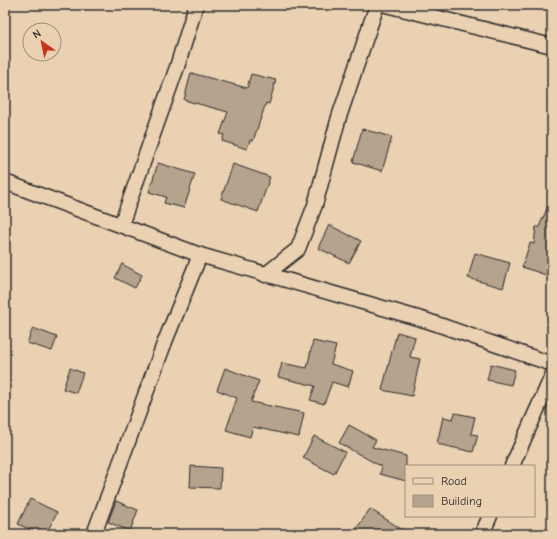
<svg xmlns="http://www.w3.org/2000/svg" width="557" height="539" font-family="'Comic Neue',sans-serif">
  <rect width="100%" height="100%" fill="#ead1b2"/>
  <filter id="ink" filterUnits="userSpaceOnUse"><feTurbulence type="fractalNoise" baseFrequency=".025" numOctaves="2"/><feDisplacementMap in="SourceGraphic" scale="8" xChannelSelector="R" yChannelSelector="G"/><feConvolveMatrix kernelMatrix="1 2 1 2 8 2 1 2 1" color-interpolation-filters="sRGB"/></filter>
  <g filter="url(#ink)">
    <g fill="#b5a38d" stroke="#2b2b2b">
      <path d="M 191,73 L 247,88 L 251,74 L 276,80 L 269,104 L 266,103 L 253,141 L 250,140 L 247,149 L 222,141 L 224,135 L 220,134 L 228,112 L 184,100 Z"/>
      <path d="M 362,129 L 392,137 L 382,171 L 353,162 Z"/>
      <path d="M 158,163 L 195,174 L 184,208 L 164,203 L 166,197 L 149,192 Z"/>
      <path d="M 233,164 L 270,177 L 258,212 L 221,199 Z"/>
      <path d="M 552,197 L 552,265 L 549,276 L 522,267 L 530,243 L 534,244 L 536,227 L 539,227 Z"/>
      <path d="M 329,225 L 361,241 L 349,263 L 318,248 Z"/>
      <path d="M 475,253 L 510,263 L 503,288 L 468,278 Z"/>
      <path d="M 122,264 L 142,275 L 135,288 L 115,278 Z"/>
      <path d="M 33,328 L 57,337 L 52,351 L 27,343 Z"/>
      <path d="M 397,332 L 415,337 L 410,357 L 420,359 L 412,396 L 382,390 Z"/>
      <path d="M 313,341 L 336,346 L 331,364 L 353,371 L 348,387 L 332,382 L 324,404 L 310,400 L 315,386 L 278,377 L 282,363 L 307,368 Z"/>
      <path d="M 491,364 L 515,370 L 511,385 L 487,380 Z"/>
      <path d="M 70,368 L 83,373 L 76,393 L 63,389 Z"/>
      <path d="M 225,368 L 259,381 L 251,402 L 304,413 L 299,437 L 253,427 L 250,437 L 226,430 L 237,398 L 217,390 Z"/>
      <path d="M 455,413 L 475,417 L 471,434 L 478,435 L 473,452 L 437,444 L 443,417 L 453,419 Z"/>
      <path d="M 349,425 L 376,440 L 372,447 L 406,456 L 406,481 L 380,474 L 382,467 L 339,443 Z"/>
      <path d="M 314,436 L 345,452 L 334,474 L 303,458 Z"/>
      <path d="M 191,466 L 221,468 L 220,488 L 190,487 Z"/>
      <path d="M 30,499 L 57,512 L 46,534 L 40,534 L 18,524 Z"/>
      <path d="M 116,501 L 138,510 L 130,531 L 108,522 Z"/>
      <path d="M 370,509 L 409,534 L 353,534 Z"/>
    </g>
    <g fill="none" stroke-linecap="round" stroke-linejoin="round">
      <g stroke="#2b2b2b" stroke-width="17">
        <g id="minor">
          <path d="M 386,5 L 552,46"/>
          <path d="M 5,182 L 200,255 L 428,321 L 552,364"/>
          <path d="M 121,225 L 177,67 L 196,5"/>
          <path d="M 265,275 L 298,249 L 315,205 L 339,117 L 377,5"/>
          <path d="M 512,466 L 552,376"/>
          <path d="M 94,534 L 164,344 L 200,255"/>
          <path d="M 482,534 L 490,516"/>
        </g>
      </g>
      <use href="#minor" stroke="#ead1b2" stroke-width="14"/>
    </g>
  </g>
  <rect width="557" height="539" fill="none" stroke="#ead1b2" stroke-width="20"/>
  <rect x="10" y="10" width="537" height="519" fill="none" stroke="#2b2b2b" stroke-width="1.5" filter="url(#ink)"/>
  <rect x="405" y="465" width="130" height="52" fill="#ead1b2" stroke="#9e8f7c"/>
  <rect x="413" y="478" width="20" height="6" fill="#ead1b2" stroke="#9e8f7c"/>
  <text x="441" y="485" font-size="12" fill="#2b2b2b">Road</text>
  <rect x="413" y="495" width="20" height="12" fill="#b5a38d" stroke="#9e8f7c"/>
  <text x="441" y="505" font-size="12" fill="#2b2b2b">Building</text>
  <g transform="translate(42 42) rotate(327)"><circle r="19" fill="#ead1b2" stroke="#9e8f7c"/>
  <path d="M0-3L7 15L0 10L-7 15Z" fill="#c8321e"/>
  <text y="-6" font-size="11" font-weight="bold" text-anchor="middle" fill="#2b2b2b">N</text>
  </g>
</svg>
